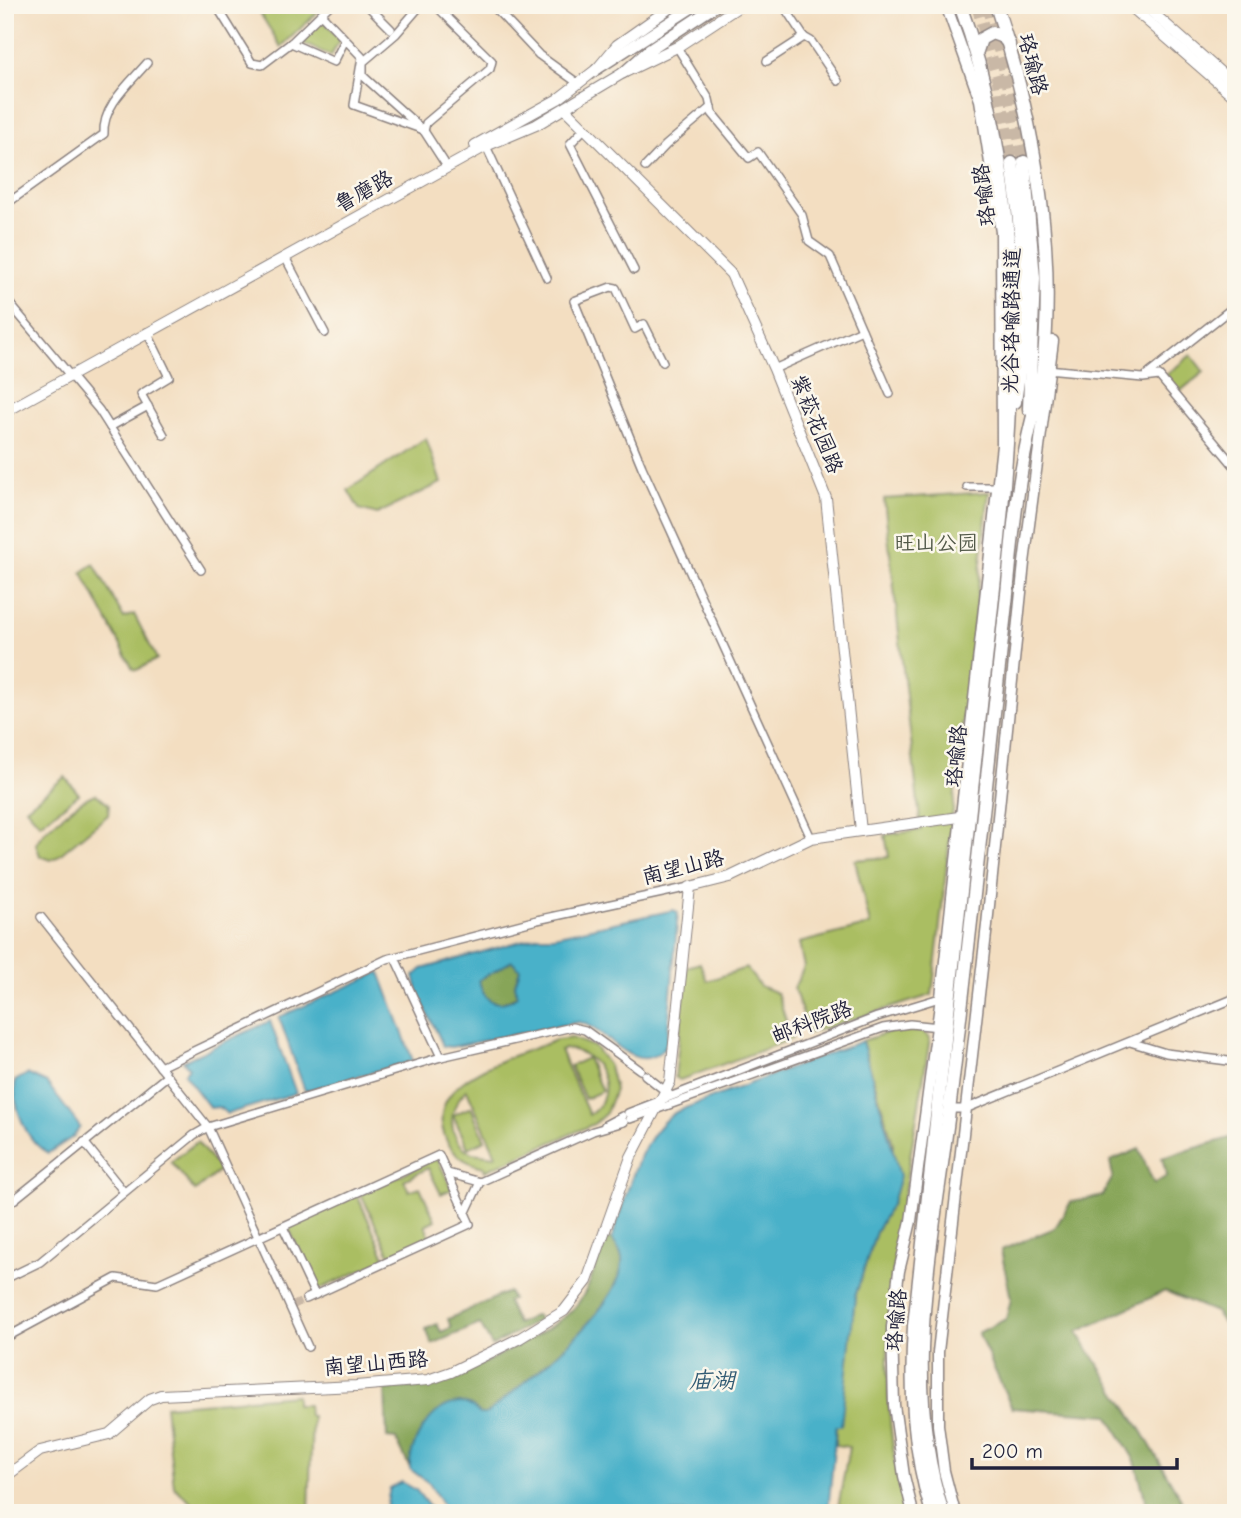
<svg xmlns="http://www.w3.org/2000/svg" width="1241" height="1518" font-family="'Comic Neue','LXGW WenKai TC',sans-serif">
  <rect width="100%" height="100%" fill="#fbf7ec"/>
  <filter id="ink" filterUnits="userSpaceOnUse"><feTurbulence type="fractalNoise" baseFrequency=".0143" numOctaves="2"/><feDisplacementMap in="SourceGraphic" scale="14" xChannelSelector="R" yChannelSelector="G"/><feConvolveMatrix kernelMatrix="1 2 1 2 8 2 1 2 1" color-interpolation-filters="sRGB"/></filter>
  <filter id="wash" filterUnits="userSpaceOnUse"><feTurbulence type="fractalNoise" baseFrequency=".00686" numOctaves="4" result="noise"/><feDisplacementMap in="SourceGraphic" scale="28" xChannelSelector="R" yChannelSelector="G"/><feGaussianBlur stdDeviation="1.57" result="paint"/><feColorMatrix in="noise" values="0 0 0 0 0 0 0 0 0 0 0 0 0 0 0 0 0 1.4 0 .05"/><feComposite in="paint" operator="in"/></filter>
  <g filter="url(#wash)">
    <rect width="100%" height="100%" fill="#f3dec1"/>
    <g fill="#aabe62" stroke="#66704e" stroke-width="2" fill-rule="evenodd">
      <path d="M 255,5 L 316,5 L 320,10 L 281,47 Z"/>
      <path d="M 322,19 L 340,39 L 331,56 L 298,41 Z"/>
      <path d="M 1191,355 L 1204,372 L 1179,392 L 1165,376 Z"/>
      <path d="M 426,438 L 441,483 L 377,514 L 359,509 L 348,490 Z"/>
      <path d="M 989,492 L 932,995 L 809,1033 L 794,988 L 804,967 L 799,943 L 870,925 L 855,860 L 889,857 L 885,835 L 921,830 L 884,499 Z"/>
      <path d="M 94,564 L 124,618 L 134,614 L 157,659 L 137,670 L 133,669 L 82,572 Z"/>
      <path d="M 65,777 L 79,794 L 40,824 L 26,808 Z"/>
      <path d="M 96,794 L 109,805 L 108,815 L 57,857 L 51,860 L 40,856 L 36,844 C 41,831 83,797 96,794 Z"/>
      <path d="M 700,963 L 707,981 L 746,968 L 760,986 L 777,993 L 792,1039 L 680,1080 L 675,1077 L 687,967 Z"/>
      <path d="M 921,1029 L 930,1038 C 907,1189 862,1362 907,1513 L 837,1513 L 849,1447 L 835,1445 L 836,1426 L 840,1426 L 855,1297 L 876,1232 L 892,1203 L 893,1143 L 862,1041 L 892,1031 Z"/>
      <path d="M 572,1038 L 595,1047 L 609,1066 L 615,1090 L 606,1113 L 594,1124 L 485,1171 L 484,1167 C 465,1163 450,1153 444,1134 C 425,1077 518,1056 556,1040 ZM 565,1049 C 599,1050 621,1094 589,1115 L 560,1050 ZM 467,1090 L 496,1155 L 495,1156 L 472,1153 C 447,1140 446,1108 467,1090 Z"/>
      <path d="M 587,1058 L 602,1091 L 585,1099 L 570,1066 Z"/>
      <path d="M 471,1107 L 485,1140 L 468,1148 L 453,1115 Z"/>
      <path d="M 197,1142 L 220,1170 L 195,1191 L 171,1162 Z"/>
      <path d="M 437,1158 L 452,1189 L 441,1194 L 428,1168 L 404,1180 L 409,1191 L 420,1187 L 435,1220 L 425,1225 L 430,1237 L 390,1255 L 361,1194 Z"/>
      <path d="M 357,1195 L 386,1259 L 318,1290 L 288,1227 Z"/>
      <path d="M 296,1395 L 296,1405 L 308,1405 L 309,1416 L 312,1416 L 309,1513 L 204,1513 L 174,1487 L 165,1406 Z"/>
    </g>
    <g fill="#87a558" stroke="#54644a" stroke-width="2">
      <path d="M 512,961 L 520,969 L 515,984 L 517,996 L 500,1004 C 487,1003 481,993 479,980 Z"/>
      <path d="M 1236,1136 L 1236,1324 L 1228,1329 L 1215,1312 L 1165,1291 L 1077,1332 L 1142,1431 L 1189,1513 L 1149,1513 L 1135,1461 L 1108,1415 L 1012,1408 L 978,1333 L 1006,1319 L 1011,1299 L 1001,1250 L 1055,1228 L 1071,1202 L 1102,1196 L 1113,1177 L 1110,1161 L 1139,1149 L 1154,1184 L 1167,1176 L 1162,1158 Z"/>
      <path d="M 605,1238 L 612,1239 C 616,1245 621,1251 622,1258 C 627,1306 521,1385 486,1414 L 480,1414 L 470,1406 L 458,1403 C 425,1414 417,1435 409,1466 L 396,1439 L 387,1438 L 385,1389 C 399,1388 414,1388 428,1385 C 459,1378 555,1330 575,1307 C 591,1288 597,1261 605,1238 Z"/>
      <path d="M 508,1292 L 512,1299 L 507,1302 L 517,1324 L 536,1315 L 539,1320 L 492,1346 L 480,1324 L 432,1344 L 426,1329 L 437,1324 L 441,1332 L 451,1328 L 448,1319 Z"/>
    </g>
    <g fill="#4ab1c9" stroke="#366a82" stroke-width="2" fill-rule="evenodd">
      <path d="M 674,910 L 678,913 L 667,1041 C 665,1048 663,1050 657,1054 C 630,1072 606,1028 579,1022 L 451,1047 L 443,1046 C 433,1021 419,1002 414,976 L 422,969 L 539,936 L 554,936 ZM 512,961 L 520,969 L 515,984 L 517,996 C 499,1009 483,1003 479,980 Z"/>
      <path d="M 380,972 L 413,1061 L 305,1091 L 279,1017 Z"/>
      <path d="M 270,1021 L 296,1093 L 227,1114 L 219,1107 L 210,1108 L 184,1074 L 189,1068 L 183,1061 Z"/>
      <path d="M 862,1041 L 900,1176 L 892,1203 L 876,1232 L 855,1297 L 841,1426 L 836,1426 L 828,1513 L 447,1513 L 430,1484 L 410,1469 C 408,1445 432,1402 461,1403 C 469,1403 475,1409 480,1414 L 486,1414 C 521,1385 627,1306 622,1258 C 621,1251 616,1245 612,1239 C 626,1199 639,1130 680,1110 Z"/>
      <path d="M 27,1074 L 47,1083 L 80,1127 L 73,1137 L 48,1153 C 25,1141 13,1106 15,1081 Z"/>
      <path d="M 402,1482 L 416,1490 L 434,1513 L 385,1513 L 390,1488 Z"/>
    </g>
  </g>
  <g filter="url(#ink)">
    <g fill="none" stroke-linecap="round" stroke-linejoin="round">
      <path stroke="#c9b8a6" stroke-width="7" stroke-dasharray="7 3.5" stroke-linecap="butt" d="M 294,1305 L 306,1299"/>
      <g stroke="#c9b8a6" stroke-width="12" stroke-dasharray="12 6" stroke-linecap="butt">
        <path d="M 977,5 L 998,81 L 1012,163"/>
        <path d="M 987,5 L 1007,79 L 1024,162"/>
      </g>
      <g stroke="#8a807e" stroke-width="10">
        <g id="street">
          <path d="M 216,5 L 252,63 L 262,65 L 291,43 L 330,5"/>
          <path d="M 367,5 L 391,29"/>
          <path d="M 421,5 L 396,34 L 363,62 L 363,76 L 424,131 L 444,162"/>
          <path d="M 492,5 L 539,55 L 579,84"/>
          <path d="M 321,14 L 362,57 L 354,105 L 421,129"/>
          <path d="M 804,37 L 811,41 L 838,81"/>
          <path d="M 291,43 L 334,62 L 345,40"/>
          <path d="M 677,47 L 709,99 L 712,113 L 749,158 L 758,152 L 802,215 L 809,241 L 830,256 L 890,394"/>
          <path d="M 767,61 L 804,37 L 783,5"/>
          <path d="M 584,129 L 570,144 L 634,270"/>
          <path d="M 424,131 L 426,123 L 490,69 L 492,61 L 435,5"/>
          <path d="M 486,146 L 547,278"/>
          <path d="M 645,167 L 666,145 L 711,107"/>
          <path d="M 5,205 L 104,134 C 102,106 130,83 147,63"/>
          <path d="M 285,257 L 325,333"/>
          <path d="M 5,298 L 99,410 L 201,570"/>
          <path d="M 147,332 L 169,377 L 141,394 L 164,435"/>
          <path d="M 663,362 L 644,324 L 635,329 L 616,288 L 611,287 L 574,301 L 642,467 L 811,838"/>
          <path d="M 774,369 L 862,330"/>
          <path d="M 1047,369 L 1143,378 L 1159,376 L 1236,468"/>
          <path d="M 1146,376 L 1236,305"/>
          <path d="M 110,427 L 148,406"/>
          <path d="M 967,487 L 1001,487"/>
          <path d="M 41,917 L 208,1127 L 308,1347"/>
          <path d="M 395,958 L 441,1057"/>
          <path d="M 1130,1042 L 1166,1053 L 1236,1062"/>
          <path d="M 160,1067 L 387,959 L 537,920 L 690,887"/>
          <path d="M 645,1075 L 669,1094"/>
          <path d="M 950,1109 L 965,1109 L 1233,999"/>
          <path d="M 628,1113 L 877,1017 L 943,997"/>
          <path d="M 630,1119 L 883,1028 L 910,1024 L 939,1027"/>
          <path d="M 605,1125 L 622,1116"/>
          <path d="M 84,1142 L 124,1192"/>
          <path d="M 447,1173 L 480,1182 L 593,1131 L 624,1122"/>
          <path d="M 5,1207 L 167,1076"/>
          <path d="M 465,1214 L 480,1182"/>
          <path d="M 283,1227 L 315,1295"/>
          <path d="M 5,1279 L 40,1262 L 194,1135 L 208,1127 L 441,1057 L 572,1027 L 585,1030 L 640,1070"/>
          <path d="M 9,1336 L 116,1278 L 157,1284 L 439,1155 L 470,1224 L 306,1299"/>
        </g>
      </g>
      <g stroke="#8a807e" stroke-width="12">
        <g id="secondary">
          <path d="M 1129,5 L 1236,98"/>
          <path d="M 1144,5 L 1236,86"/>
          <path d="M 565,109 L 731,274 L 774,369 L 826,498 L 861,831"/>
          <path d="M 475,145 L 558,99 L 597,69 L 617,45 L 674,5"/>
          <path d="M 5,412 L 486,146 L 536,125 L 623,73 L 677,47 L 741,5"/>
          <path d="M 5,1477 L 40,1451 L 109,1434 L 150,1399 L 161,1395 L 356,1386 L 428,1380 L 451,1372 L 520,1338 L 564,1311 L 587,1281 L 631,1157 L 670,1082 L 690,887 L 730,877 L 811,838 L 966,816"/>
        </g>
      </g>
      <g stroke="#8a807e" stroke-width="13">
        <g id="primary">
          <path d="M 597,69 L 696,5"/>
          <path d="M 623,73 L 649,50 L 717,5"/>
          <path d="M 913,1513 L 904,1476 L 894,1405 L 892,1327 L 899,1271 L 911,1221 L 941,997 L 1002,445 L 1001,232 L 980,100 L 946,5"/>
          <path d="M 955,1513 L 944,1471 L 938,1425 L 938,1352 L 987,925 L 1024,563 L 1053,341"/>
        </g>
      </g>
      <g stroke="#8a807e" stroke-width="15">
        <g id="highway">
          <path d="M 977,51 L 981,39 L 992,33 L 1003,37 L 1009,44"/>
          <path d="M 1024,162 L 1034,278 L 1029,409"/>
          <path d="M 1012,163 C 1024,244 1028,322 1015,402"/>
          <path d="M 932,1513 C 913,1451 910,1390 914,1326 C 935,1128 957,931 978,734 C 1003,494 1046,237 960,5"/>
          <path d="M 943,1513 C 900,1381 933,1244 949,1111 C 970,939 988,766 1007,594 C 1012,543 1016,492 1027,442 C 1032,417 1040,393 1043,367 C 1056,247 1034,120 996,5"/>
        </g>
      </g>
      <use href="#street" stroke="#fff" stroke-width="7"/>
      <use href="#secondary" stroke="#fff" stroke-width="10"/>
      <use href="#primary" stroke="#fff" stroke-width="10"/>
      <use href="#highway" stroke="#fff" stroke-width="12"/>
    </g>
  </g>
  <g text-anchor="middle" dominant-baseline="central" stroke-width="5" stroke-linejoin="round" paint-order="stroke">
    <g font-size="21" fill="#22223b" stroke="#fbf7ec">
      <text transform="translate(1033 64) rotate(76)">珞瑜路</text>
      <text transform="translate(364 191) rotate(-29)">鲁磨路</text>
      <text transform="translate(984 195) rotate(-97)">珞喻路</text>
      <text transform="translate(1011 321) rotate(-89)">光谷珞喻路通道</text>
      <text transform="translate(817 424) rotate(68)">紫菘花园路</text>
      <text transform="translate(956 756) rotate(-84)">珞喻路</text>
      <text transform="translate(683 867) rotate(-14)">南望山路</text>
      <text transform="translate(812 1022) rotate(-21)">邮科院路</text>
      <text transform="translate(896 1320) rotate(-85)">珞喻路</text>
      <text transform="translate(376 1363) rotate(-5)">南望山西路</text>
    </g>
    <g font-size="21" fill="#525949" stroke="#fbf7ec">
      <text x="936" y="543">旺山公园</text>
    </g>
    <g font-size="23" font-style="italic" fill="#325b74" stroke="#fbf7ec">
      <text x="712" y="1380">庙湖</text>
    </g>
  </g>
  <rect width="1241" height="1518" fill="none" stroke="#fbf7ec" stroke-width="28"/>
  <path d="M972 1458v10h205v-10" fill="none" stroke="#22223b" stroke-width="3.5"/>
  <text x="982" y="1458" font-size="21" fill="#22223b" stroke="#fbf7ec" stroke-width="5" paint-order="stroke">200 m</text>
</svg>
